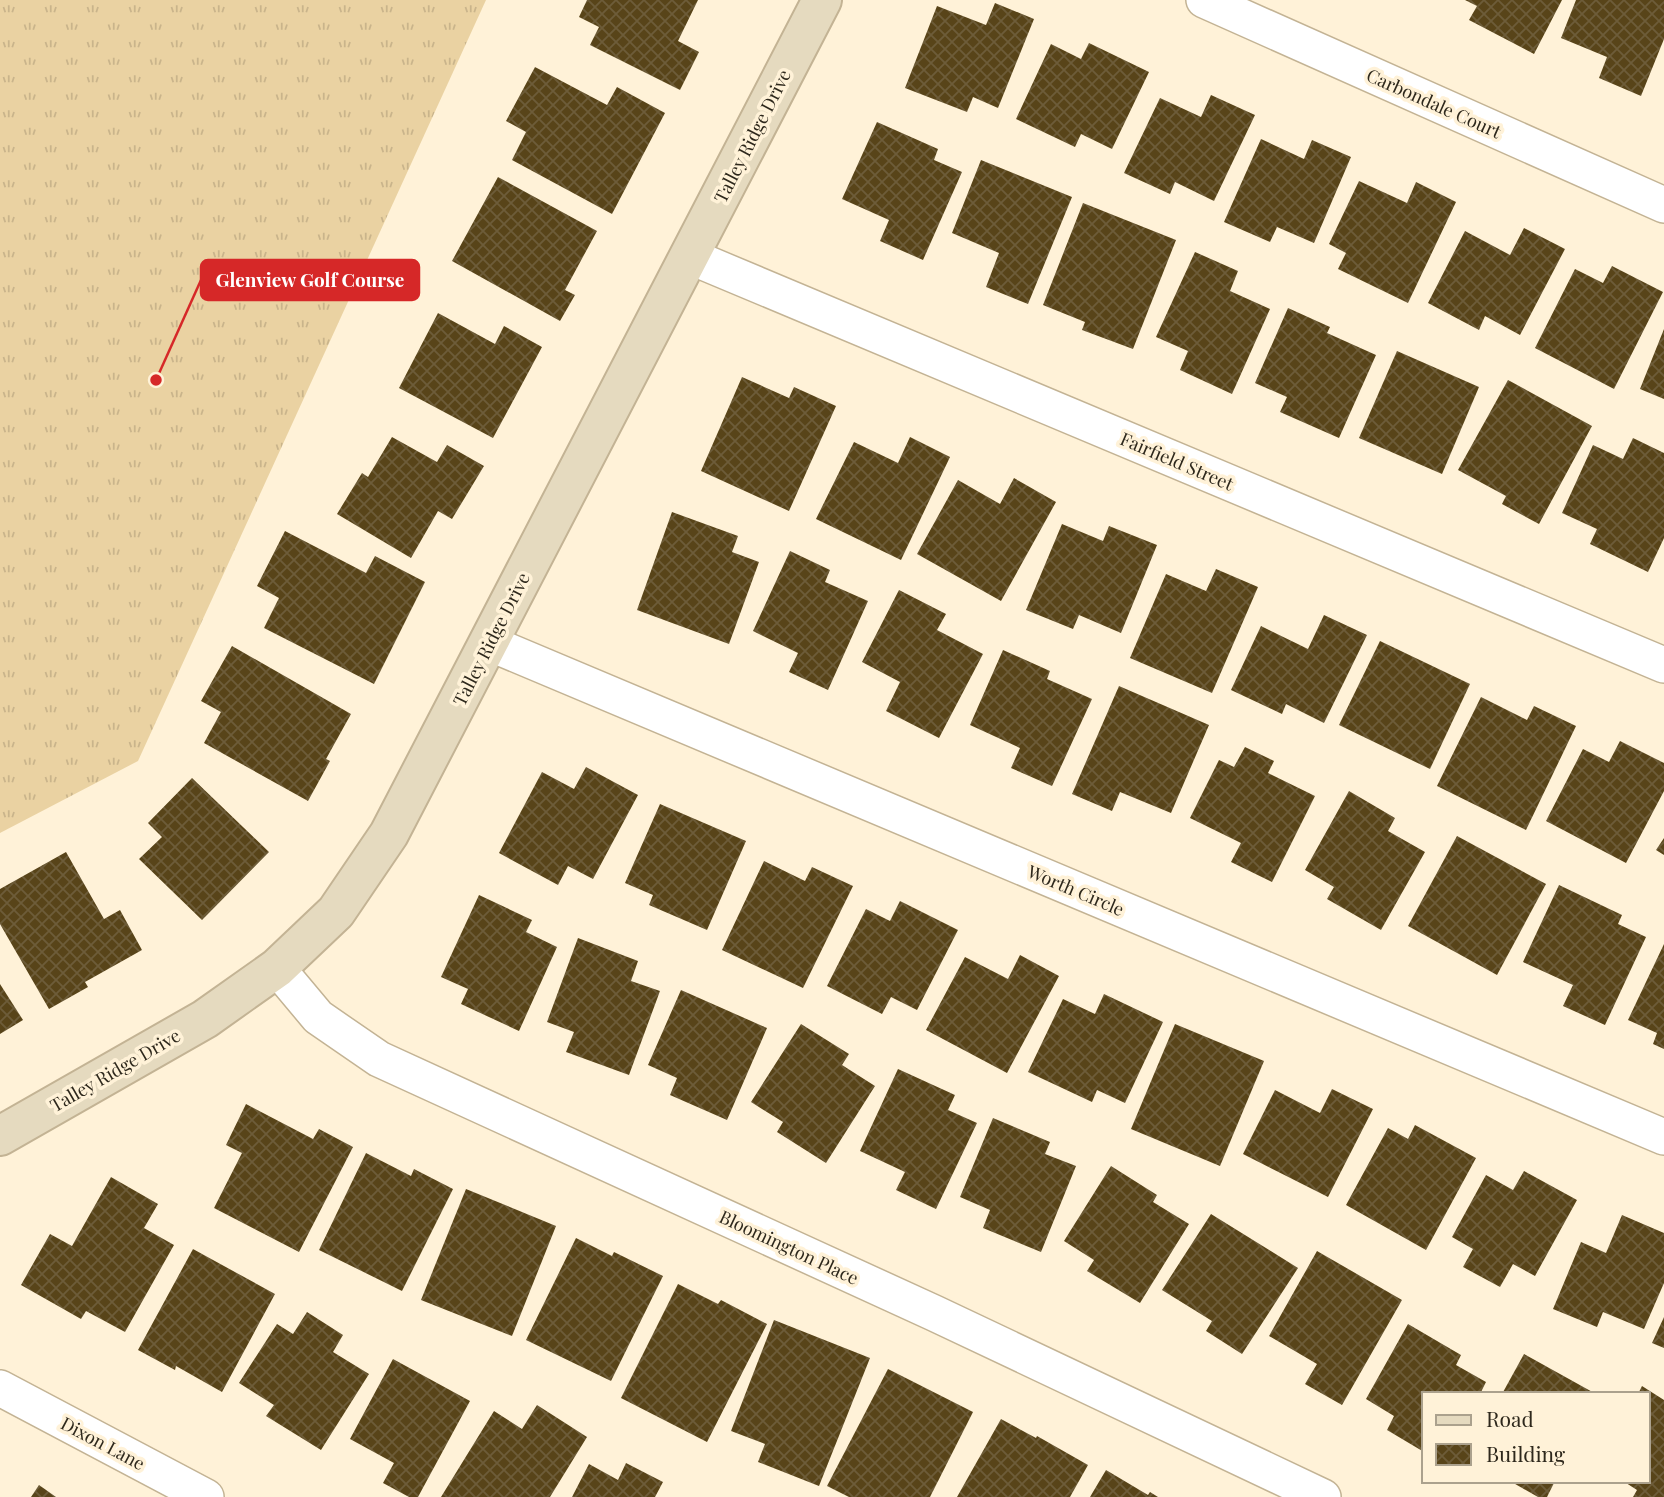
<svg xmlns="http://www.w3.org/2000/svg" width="1664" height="1497" font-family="'Playfair Display',serif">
  <defs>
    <pattern id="grass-tufts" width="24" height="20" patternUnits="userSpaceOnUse" patternTransform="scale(1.75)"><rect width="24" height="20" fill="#ead2a2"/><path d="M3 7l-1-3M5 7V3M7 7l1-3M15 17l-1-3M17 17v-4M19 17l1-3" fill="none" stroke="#c9b48b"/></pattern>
    <pattern id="building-cross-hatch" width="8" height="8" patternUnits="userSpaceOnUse" patternTransform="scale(1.75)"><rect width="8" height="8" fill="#584419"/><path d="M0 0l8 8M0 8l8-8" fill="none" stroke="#6d5c39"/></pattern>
  </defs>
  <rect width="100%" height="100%" fill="#fff2d8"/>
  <path fill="url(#grass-tufts)" d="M 0,0 L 486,0 L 138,761 L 0,833 Z"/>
  <g fill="url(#building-cross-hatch)">
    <path d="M 587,0 L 698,0 L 678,41 L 699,52 L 680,90 L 590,45 L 599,27 L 579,17 Z"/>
    <path d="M 1465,0 L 1562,0 L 1534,54 L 1469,20 L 1477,6 Z"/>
    <path d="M 1576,0 L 1664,0 L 1664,39 L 1641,96 L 1599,78 L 1607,57 L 1561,38 Z"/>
    <path d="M 995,3 L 1034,19 L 998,108 L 973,97 L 967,112 L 905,88 L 937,6 L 986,25 Z"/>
    <path d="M 1089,43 L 1149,72 L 1112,149 L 1081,134 L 1075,147 L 1016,119 L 1051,44 L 1081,59 Z"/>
    <path d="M 535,67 L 607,105 L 617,87 L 665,113 L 612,214 L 512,160 L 526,132 L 506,121 Z"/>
    <path d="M 1211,95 L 1255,115 L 1214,201 L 1175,182 L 1170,194 L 1124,173 L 1160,98 L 1201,117 Z"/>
    <path d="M 877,122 L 938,149 L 934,160 L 962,172 L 923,260 L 880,241 L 889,220 L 842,199 Z"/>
    <path d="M 1261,139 L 1304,159 L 1312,140 L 1351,157 L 1314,243 L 1277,227 L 1270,242 L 1224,222 Z"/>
    <path d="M 981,160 L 1072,197 L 1028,304 L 986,287 L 999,253 L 952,233 Z"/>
    <path d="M 498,177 L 597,231 L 565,290 L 575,295 L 560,321 L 452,261 Z"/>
    <path d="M 1359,181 L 1407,203 L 1416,182 L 1456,202 L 1408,303 L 1338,269 L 1346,253 L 1329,244 Z"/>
    <path d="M 1083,203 L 1176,240 L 1133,349 L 1082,330 L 1085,322 L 1043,305 Z"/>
    <path d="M 1524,228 L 1565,249 L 1520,335 L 1485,316 L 1479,330 L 1428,303 L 1465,231 L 1510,255 Z"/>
    <path d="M 1195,252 L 1238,271 L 1230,291 L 1270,309 L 1232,394 L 1180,370 L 1188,351 L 1156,337 Z"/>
    <path d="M 1612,266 L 1663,292 L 1614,389 L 1535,348 L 1575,269 L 1603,283 Z"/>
    <path d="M 1288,308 L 1330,327 L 1327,333 L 1376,355 L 1339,438 L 1280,412 L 1287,397 L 1255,383 Z"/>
    <path d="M 438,313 L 495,344 L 504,326 L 542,347 L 493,438 L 399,388 Z"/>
    <path d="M 1664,329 L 1664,399 L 1640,389 Z"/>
    <path d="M 1397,351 L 1479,387 L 1442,474 L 1359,438 Z"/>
    <path d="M 742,377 L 789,398 L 794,387 L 836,406 L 789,511 L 701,471 Z"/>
    <path d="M 1508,380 L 1592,426 L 1539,524 L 1502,504 L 1506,496 L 1458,470 Z"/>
    <path d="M 392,437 L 437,462 L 447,445 L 484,466 L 452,519 L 438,511 L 411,558 L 337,514 L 362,473 L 368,477 Z"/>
    <path d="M 910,437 L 950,457 L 901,560 L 816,519 L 854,442 L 898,463 Z"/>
    <path d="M 1633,438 L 1664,453 L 1664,538 L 1648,572 L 1590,544 L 1597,529 L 1562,513 L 1593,445 L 1623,459 Z"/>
    <path d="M 1014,478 L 1056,502 L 1001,601 L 917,554 L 958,480 L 1000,504 Z"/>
    <path d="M 672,512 L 738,536 L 732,552 L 759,562 L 729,644 L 637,610 Z"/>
    <path d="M 1062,524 L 1103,541 L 1109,526 L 1157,545 L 1121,633 L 1079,615 L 1073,629 L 1026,610 Z"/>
    <path d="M 285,531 L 366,573 L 375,556 L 425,582 L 374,684 L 264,628 L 279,598 L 257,586 Z"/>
    <path d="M 790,551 L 830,570 L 825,582 L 868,601 L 828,690 L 789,672 L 798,653 L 753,631 Z"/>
    <path d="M 1216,569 L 1258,587 L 1212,693 L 1130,658 L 1166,574 L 1206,591 Z"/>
    <path d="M 899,590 L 946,614 L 937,630 L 983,654 L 939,738 L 886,711 L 900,682 L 862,662 Z"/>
    <path d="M 1324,615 L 1367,635 L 1324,723 L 1286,704 L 1282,714 L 1231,690 L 1261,626 L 1308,649 Z"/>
    <path d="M 1380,641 L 1470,684 L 1430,769 L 1339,725 Z"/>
    <path d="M 232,646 L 351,714 L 326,759 L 330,761 L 308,801 L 204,743 L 221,712 L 201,701 Z"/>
    <path d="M 1003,650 L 1050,671 L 1047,679 L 1092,699 L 1052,786 L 1011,768 L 1020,748 L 970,725 Z"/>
    <path d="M 1119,686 L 1209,725 L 1171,813 L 1120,792 L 1112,811 L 1072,794 Z"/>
    <path d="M 1481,697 L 1527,720 L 1534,706 L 1576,726 L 1526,830 L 1437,786 Z"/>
    <path d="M 1620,741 L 1664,763 L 1664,791 L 1626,863 L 1546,821 L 1583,749 L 1609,762 Z"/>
    <path d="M 1245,747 L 1274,761 L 1268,773 L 1315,796 L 1272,882 L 1231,862 L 1241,843 L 1190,818 L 1219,760 L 1234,767 Z"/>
    <path d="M 586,767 L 638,795 L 593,879 L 568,866 L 558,885 L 499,853 L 542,772 L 574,789 Z"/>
    <path d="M 192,778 L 269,852 L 202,920 L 139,859 L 162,837 L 148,823 Z"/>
    <path d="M 1349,791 L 1395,818 L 1388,831 L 1425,852 L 1381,930 L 1327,899 L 1334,887 L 1305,870 Z"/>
    <path d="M 660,804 L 746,841 L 707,930 L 649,905 L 653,895 L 625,883 Z"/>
    <path d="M 1457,836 L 1546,884 L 1497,975 L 1408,926 Z"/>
    <path d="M 1664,838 L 1664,855 L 1656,850 Z"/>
    <path d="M 66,852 L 104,919 L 120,910 L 142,950 L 85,982 L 88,987 L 49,1009 L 0,924 L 0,889 Z"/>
    <path d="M 764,861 L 805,881 L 812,867 L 853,886 L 803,988 L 722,950 Z"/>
    <path d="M 1559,885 L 1622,915 L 1618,924 L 1646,937 L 1605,1025 L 1563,1006 L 1573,985 L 1523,962 Z"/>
    <path d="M 479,895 L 532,920 L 526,932 L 557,947 L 519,1031 L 461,1004 L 468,989 L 441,977 Z"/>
    <path d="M 900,901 L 958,930 L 917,1010 L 891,997 L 882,1014 L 827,986 L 866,909 L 890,921 Z"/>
    <path d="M 578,938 L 638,961 L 631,981 L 660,991 L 629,1075 L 566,1052 L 574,1032 L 547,1022 Z"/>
    <path d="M 1664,944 L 1664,1049 L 1653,1044 L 1657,1033 L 1628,1020 Z"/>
    <path d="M 1020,955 L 1059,976 L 1007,1073 L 926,1030 L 965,957 L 1008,979 Z"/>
    <path d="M 0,984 L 23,1020 L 0,1034 Z"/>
    <path d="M 681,990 L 767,1028 L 727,1120 L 670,1095 L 677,1078 L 648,1065 Z"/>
    <path d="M 1104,994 L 1163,1022 L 1125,1103 L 1097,1090 L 1092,1102 L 1028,1072 L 1063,999 L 1095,1014 Z"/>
    <path d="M 801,1024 L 849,1054 L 842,1065 L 875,1086 L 826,1163 L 777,1132 L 783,1122 L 751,1102 Z"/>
    <path d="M 1175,1024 L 1264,1061 L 1220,1166 L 1131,1129 Z"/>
    <path d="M 898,1069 L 955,1095 L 948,1110 L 977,1123 L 936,1209 L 896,1190 L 905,1172 L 860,1151 Z"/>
    <path d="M 1332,1089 L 1373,1109 L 1328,1197 L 1243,1154 L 1275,1090 L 1320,1113 Z"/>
    <path d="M 246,1104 L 313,1139 L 319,1129 L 353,1147 L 299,1252 L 214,1208 L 242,1153 L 226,1145 Z"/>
    <path d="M 993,1118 L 1050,1142 L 1045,1154 L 1076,1166 L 1041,1252 L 983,1228 L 990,1210 L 960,1197 Z"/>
    <path d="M 1415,1125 L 1476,1158 L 1426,1250 L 1346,1205 L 1388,1128 L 1408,1139 Z"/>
    <path d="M 366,1153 L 411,1176 L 414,1169 L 453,1189 L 402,1291 L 319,1250 Z"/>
    <path d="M 1111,1166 L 1157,1195 L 1153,1202 L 1189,1224 L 1140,1303 L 1087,1271 L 1094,1260 L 1064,1241 Z"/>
    <path d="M 1524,1171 L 1577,1200 L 1535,1276 L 1513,1264 L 1500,1287 L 1463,1267 L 1473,1249 L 1452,1237 L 1486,1175 L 1513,1190 Z"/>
    <path d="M 111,1177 L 158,1204 L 144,1228 L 174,1245 L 125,1332 L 86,1311 L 81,1319 L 21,1285 L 50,1234 L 72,1246 Z"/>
    <path d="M 466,1189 L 556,1226 L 512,1336 L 421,1300 Z"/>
    <path d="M 1211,1214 L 1298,1268 L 1242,1354 L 1206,1331 L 1212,1321 L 1162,1290 Z"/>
    <path d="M 1622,1215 L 1664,1233 L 1664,1283 L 1644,1329 L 1603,1312 L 1597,1327 L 1553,1309 L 1581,1242 L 1606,1253 Z"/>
    <path d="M 576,1238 L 612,1256 L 614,1252 L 663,1276 L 611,1381 L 526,1340 Z"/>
    <path d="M 193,1249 L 275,1294 L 222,1392 L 176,1366 L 175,1370 L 138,1350 Z"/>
    <path d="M 1317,1251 L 1402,1300 L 1342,1405 L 1305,1384 L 1317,1364 L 1269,1336 Z"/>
    <path d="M 678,1284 L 718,1304 L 721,1300 L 767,1324 L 707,1442 L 621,1398 Z"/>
    <path d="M 307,1312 L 343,1335 L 333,1352 L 369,1374 L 321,1450 L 266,1416 L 274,1405 L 239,1383 L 277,1324 L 293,1334 Z"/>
    <path d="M 1664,1317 L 1664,1348 L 1652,1343 Z"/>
    <path d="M 774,1320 L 870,1358 L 819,1486 L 758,1462 L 765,1444 L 731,1431 Z"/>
    <path d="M 1408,1324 L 1461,1355 L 1456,1365 L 1486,1382 L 1480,1394 L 1424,1394 L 1424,1452 L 1387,1430 L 1394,1416 L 1366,1399 Z"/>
    <path d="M 1524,1354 L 1596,1394 L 1502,1394 Z"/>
    <path d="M 393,1359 L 470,1401 L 418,1497 L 409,1497 L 383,1483 L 394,1463 L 350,1439 Z"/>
    <path d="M 888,1369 L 973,1412 L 930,1497 L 849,1497 L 827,1486 Z"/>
    <path d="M 1642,1386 L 1664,1400 L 1664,1497 L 1633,1497 L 1637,1490 L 1623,1481 L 1648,1481 L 1648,1394 L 1638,1394 Z"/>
    <path d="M 537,1405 L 587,1437 L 550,1497 L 441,1497 L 494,1411 L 522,1429 Z"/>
    <path d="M 1001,1419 L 1036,1438 L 1037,1436 L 1088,1465 L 1070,1497 L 957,1497 Z"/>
    <path d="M 626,1463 L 663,1482 L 655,1497 L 572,1497 L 589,1464 L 618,1480 Z"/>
    <path d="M 1106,1470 L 1148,1495 L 1150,1492 L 1158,1497 L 1090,1497 Z"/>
    <path d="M 1510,1481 L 1555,1481 L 1547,1497 L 1538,1497 Z"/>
    <path d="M 39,1485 L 56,1497 L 31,1497 Z"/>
  </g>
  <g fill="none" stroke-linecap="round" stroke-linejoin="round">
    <g stroke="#c3b394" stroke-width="38">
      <g id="street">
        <path d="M 1204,0 L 1664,205"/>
        <path d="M 689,256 L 1664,665"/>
        <path d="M 489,643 L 1664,1137"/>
        <path d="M 277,968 L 318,1017 L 379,1059 L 934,1313 L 1323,1497"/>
        <path d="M 0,1388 L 206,1497"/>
      </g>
    </g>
    <g stroke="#c3b394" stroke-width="42">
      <path id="secondary" d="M 0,1136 L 205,1019 L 277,968 L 336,912 L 389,834 L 822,0"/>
    </g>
    <use href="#street" stroke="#fff" stroke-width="35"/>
    <use href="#secondary" stroke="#e5dabf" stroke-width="38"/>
  </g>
  <g text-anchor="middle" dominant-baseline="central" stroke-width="7" stroke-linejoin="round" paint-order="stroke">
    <g font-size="18" fill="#2e281c" stroke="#fff2d8">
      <text transform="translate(1434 103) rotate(24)">Carbondale Court</text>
      <text transform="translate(752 136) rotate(-63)">Talley Ridge Drive</text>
      <text transform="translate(1177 461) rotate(23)">Fairfield Street</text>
      <text transform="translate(491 639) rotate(-63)">Talley Ridge Drive</text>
      <text transform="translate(1076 890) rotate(23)">Worth Circle</text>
      <text transform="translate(115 1070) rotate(-30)">Talley Ridge Drive</text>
      <text transform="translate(789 1247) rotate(25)">Bloomington Place</text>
      <text transform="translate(103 1443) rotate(28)">Dixon Lane</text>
    </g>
  </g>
  <path fill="none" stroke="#d62828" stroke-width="2.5" d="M156 380L201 280"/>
  <circle fill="#d62828" stroke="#fff2d8" stroke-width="2.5" cx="156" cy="380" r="7"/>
  <rect fill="#d62828" stroke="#d62828" stroke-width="2.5" x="201" y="260" width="218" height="40" rx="7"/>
  <g font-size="19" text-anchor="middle" font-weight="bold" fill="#fff">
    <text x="310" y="287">Glenview Golf Course</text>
  </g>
  <rect x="1422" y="1392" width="228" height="91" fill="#fff2d8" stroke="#aba18d" stroke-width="2"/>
  <rect x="1436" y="1415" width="35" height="10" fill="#e5dabf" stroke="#aba18d" stroke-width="2"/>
  <text x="1486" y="1427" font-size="21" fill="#2e281c">Road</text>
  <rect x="1436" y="1444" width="35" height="21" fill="url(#building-cross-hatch)" stroke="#aba18d" stroke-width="2"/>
  <text x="1486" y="1462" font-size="21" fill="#2e281c">Building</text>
</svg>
